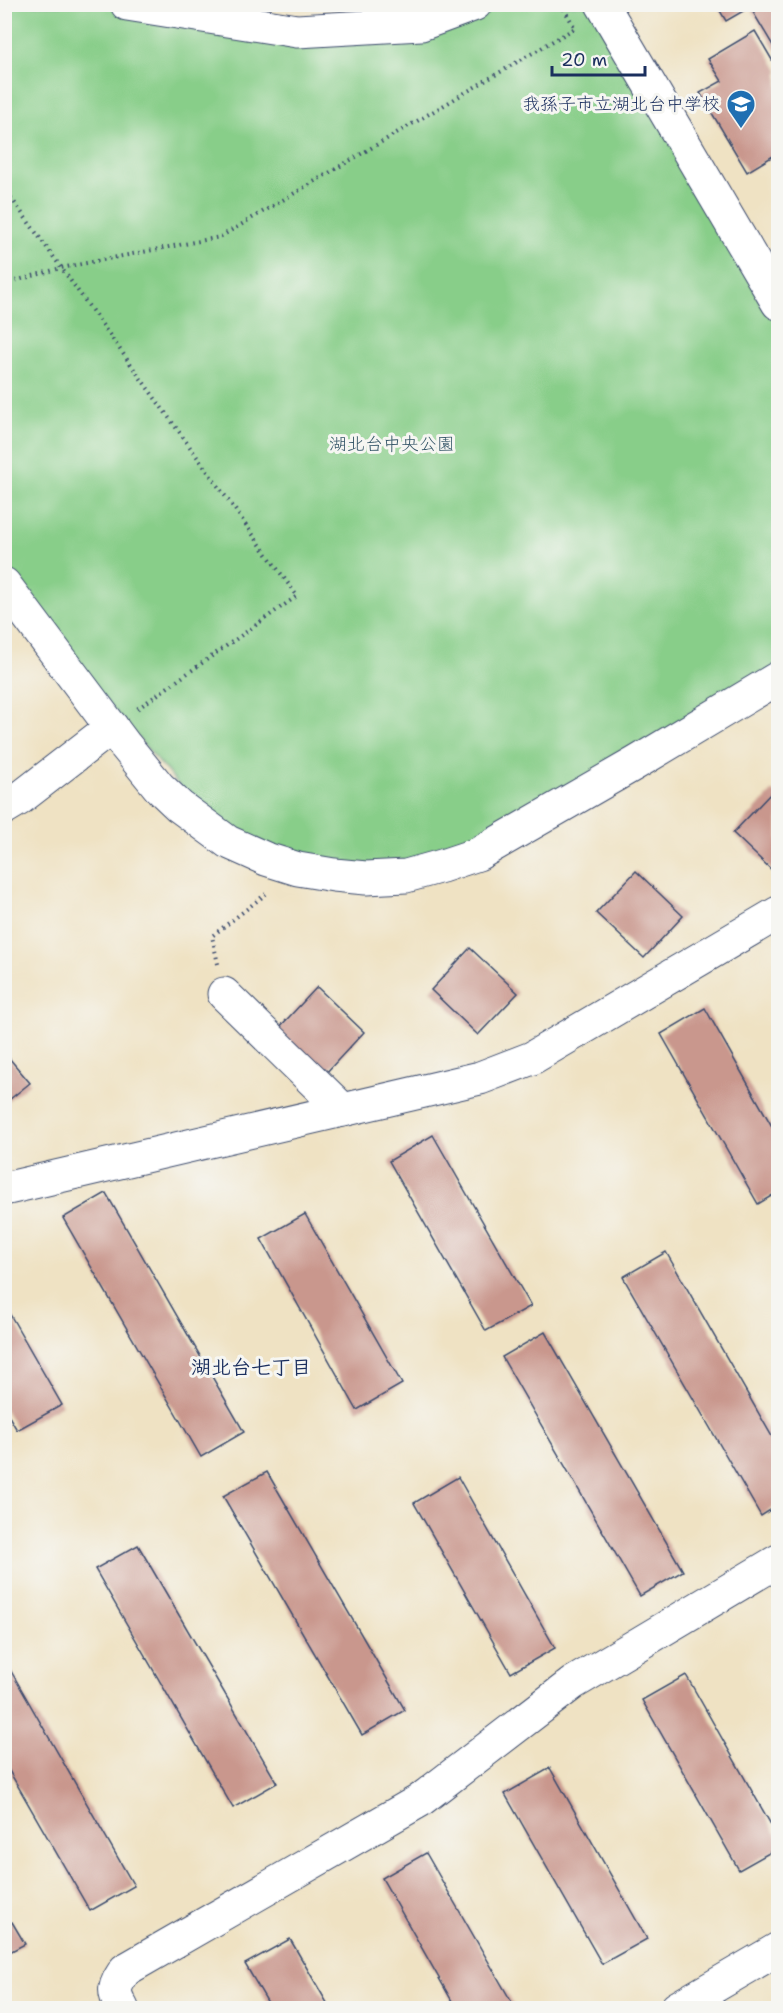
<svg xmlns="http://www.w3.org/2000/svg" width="783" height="2013" font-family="'Shantell Sans','Klee One',sans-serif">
  <rect width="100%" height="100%" fill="#f6f6f2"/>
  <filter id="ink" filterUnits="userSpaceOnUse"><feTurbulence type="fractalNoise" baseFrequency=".0167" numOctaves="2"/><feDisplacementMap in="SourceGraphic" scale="12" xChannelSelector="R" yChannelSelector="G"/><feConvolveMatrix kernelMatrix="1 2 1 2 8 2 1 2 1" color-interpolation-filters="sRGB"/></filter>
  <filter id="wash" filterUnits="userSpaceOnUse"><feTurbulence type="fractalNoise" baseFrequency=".008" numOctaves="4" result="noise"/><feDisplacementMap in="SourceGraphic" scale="24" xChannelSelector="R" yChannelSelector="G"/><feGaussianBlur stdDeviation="1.35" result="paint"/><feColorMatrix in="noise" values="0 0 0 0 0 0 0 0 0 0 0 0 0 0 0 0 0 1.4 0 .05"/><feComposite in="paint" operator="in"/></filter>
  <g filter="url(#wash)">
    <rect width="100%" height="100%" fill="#efe2c3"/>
    <path fill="#88ce89" stroke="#527e74" stroke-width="1.5" d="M 5,5 L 127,5 L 298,31 L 475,5 L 602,5 L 778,303 L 778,678 L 406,876 L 228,842 L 5,584 Z"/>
    <g id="blocks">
      <g fill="#c9978d">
        <path d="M 716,4 L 778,4 L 778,54 L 750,7 L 726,21 Z"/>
        <path d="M 755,31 L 778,70 L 778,153 L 747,172 L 700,93 L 722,81 L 708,59 Z"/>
        <path d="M 773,791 L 778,796 L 778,876 L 733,833 Z"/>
        <path d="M 636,871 L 683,916 L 644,958 L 596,913 Z"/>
        <path d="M 470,948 L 518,993 L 478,1035 L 431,990 Z"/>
        <path d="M 317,987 L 364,1032 L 325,1074 L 277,1030 Z"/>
        <path d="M 705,1008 L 778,1137 L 778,1192 L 758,1204 L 661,1034 Z"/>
        <path d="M 4,1052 L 30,1083 L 4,1104 Z"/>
        <path d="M 433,1135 L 531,1306 L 486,1331 L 389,1161 Z"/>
        <path d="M 106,1193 L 244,1432 L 201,1457 L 63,1218 Z"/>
        <path d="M 305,1214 L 402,1384 L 357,1410 L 261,1239 Z"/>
        <path d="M 666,1252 L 778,1447 L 778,1505 L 761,1516 L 623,1277 Z"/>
        <path d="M 4,1304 L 62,1405 L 17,1430 L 4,1408 Z"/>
        <path d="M 545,1332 L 683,1571 L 640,1596 L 502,1357 Z"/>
        <path d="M 267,1472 L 405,1710 L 362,1735 L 223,1496 Z"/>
        <path d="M 458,1477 L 555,1648 L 511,1673 L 414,1503 Z"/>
        <path d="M 138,1545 L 277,1783 L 233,1808 L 95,1569 Z"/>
        <path d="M 4,1659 L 134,1886 L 90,1911 L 4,1762 Z"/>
        <path d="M 686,1675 L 778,1837 L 778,1848 L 739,1870 L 642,1700 Z"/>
        <path d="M 550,1768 L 647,1939 L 602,1964 L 505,1794 Z"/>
        <path d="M 426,1853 L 515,2008 L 456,2008 L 382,1878 Z"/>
        <path d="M 12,1922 L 25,1944 L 4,1955 L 4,1927 Z"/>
        <path d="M 290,1939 L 330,2008 L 271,2008 L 245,1964 Z"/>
      </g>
    </g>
  </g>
  <g filter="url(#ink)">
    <use href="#blocks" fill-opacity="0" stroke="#3b4a6d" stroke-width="1.5"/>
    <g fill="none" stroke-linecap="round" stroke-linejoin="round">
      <g stroke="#3b4a6d" stroke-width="35">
        <g id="minor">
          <path d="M 127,4 L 297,31 L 421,24 L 475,4"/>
          <path d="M 602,4 L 778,303"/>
          <path d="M 4,584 L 124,744 L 159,787 L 179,806 L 228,842 L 266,859 L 298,869 L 334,875 L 366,878 L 406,876 L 442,866 L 478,854 L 636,763 L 778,678"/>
          <path d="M 4,808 L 19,799 L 112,727"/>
          <path d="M 224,994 L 343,1110"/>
          <path d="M 4,1189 L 480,1078 L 532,1058 L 778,913"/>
          <path d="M 122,2008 C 112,1991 114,1987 125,1970 L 419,1801 L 573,1683 L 778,1561"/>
          <path d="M 677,2008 L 778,1949"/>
        </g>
      </g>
      <g stroke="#3b4a6d" stroke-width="4" stroke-dasharray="1.5 4.5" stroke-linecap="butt">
        <path d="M 4,188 L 297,596 L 137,709"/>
        <path d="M 4,284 L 61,268 L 220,237 L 575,28 L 561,4"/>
        <path d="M 218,964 L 212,936 L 266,894"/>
      </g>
      <use href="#minor" stroke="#fff" stroke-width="33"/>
    </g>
  </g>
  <defs>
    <g id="school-pin" transform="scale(1.5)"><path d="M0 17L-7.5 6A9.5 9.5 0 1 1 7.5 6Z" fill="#1f6fb2" stroke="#f6f6f2"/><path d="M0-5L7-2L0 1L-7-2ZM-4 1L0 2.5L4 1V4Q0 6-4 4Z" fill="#fff"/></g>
  </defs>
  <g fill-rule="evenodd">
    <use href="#school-pin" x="741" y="104"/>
  </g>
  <g text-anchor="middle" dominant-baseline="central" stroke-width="6" stroke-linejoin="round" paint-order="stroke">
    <g font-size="18" fill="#1b2f5e" stroke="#f6f6f2" text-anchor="end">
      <text x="720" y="104">我孫子市立湖北台中学校</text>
    </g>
    <g font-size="18" fill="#365769" stroke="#f6f6f2">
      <text x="392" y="444">湖北台中央公園</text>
    </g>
    <g font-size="20" font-weight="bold" fill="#1b2f5e" stroke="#f6f6f2">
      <text x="251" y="1367">湖北台七丁目</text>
    </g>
  </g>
  <rect width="783" height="2013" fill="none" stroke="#f6f6f2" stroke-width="24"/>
  <path d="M552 66v9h93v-9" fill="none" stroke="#1b2f5e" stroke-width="3"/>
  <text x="561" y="66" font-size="18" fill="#1b2f5e" stroke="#f6f6f2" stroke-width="4.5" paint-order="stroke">20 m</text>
</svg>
